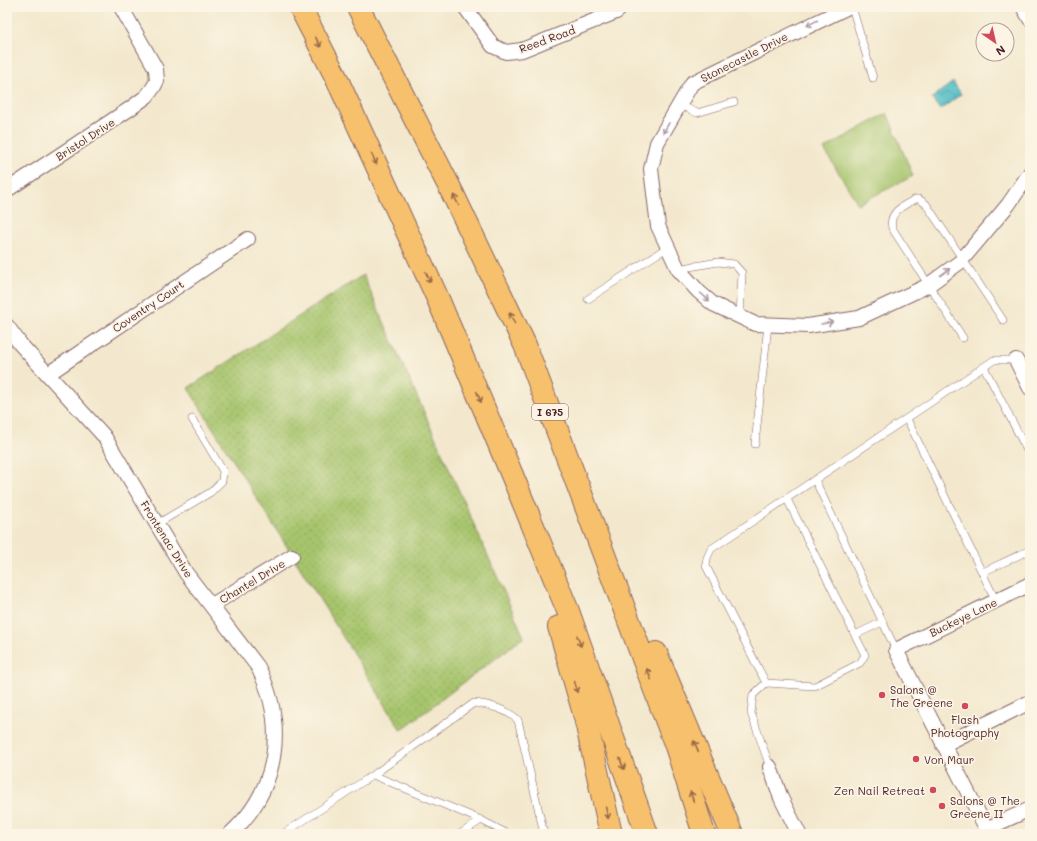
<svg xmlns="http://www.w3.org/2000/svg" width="1037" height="841" font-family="Mali,sans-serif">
  <defs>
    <pattern id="grass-dots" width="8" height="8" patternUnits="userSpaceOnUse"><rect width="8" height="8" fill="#a6c46c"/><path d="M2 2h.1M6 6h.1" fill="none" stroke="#90a85e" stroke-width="1.8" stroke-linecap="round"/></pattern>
    <pattern id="water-waves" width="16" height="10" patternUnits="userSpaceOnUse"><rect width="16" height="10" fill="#52c0c8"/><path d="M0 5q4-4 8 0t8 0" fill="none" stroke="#469ba3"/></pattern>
  </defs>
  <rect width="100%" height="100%" fill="#fcf5e5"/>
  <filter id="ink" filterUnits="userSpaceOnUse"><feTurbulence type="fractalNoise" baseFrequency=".025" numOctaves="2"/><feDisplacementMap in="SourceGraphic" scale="8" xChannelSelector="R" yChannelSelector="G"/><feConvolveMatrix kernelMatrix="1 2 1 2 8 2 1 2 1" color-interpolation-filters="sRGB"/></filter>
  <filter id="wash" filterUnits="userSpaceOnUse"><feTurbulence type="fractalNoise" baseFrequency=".012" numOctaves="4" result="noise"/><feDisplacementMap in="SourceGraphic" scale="16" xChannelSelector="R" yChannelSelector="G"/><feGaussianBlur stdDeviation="0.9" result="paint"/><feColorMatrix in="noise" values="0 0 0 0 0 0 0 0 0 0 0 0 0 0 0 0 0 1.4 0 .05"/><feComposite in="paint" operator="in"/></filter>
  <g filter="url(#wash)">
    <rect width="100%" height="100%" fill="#f3e8cd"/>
    <path fill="url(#grass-dots)" stroke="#78724c" d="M 363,275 L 524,637 L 401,730 L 188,388 Z"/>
    <path fill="#a6c46c" stroke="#78724c" d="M 887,113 L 913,176 L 858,204 L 824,149 Z"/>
    <path fill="url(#water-waves)" stroke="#4e707a" d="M 953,82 L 961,94 L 940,110 L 932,98 Z"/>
  </g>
  <g filter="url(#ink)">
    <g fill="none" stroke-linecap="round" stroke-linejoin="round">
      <g stroke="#856564" stroke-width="8">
        <g id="lane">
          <path d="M 852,7 L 873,78"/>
          <path d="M 680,105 L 697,113 L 734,102"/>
          <path d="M 678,269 L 718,262 L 734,264 L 742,273 L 740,317"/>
          <path d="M 588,299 L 668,247"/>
          <path d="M 963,338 L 892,228 C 888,212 904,205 916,199 L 919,199 L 926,204 L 1003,320"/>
          <path d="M 984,367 L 1030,456"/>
          <path d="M 907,419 L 996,601"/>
          <path d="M 755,444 L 768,325"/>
          <path d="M 815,480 L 896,650"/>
          <path d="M 157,524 L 211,492 L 222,481 L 223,471 L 192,419"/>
          <path d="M 983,572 L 1030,550"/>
          <path d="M 855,635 L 882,622"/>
          <path d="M 766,683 L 815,686 L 860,663 L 865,655 L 787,499"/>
          <path d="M 770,767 L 751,713 L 753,695 L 766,683 L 706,566 L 707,558 L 711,549 L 994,360 L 1016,360"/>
          <path d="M 373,775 L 481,820"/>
          <path d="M 283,834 L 376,773 L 474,703 C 488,704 508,710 518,720 L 544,834"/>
          <path d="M 460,834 L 481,820 L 508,834"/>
        </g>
      </g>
      <g stroke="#856564" stroke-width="16">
        <g id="street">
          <path d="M 465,7 L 493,46 L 506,52 L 522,50 L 616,12 L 622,7"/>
          <path d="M 848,7 L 692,83 L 657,143 L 651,169 L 658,226 L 678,269 L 699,292 L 713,304 L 755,324 L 808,326 L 859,318 L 927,286 L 960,262 L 1008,205 L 1030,173"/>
          <path d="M 1023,7 L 1030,19"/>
          <path d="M 7,190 L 131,108 L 147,96 L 153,88 L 157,81 L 156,69 L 121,7"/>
          <path d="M 7,326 L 21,345 L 104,436 L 186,573 L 258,667 C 287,725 279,790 230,834"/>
          <path d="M 1016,360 L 1030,388"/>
          <path d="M 48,374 L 248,239"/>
          <path d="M 212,605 L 292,556"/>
          <path d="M 943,745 L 1030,702"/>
          <path d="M 770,767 L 781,798 L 799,834"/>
          <path d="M 986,829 L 1030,809"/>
          <path d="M 989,834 L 896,650 L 1030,584"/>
        </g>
      </g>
      <g stroke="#856564" stroke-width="24">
        <g id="highway">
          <path d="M 300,7 L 335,75 L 438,299 L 512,475 L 568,611 L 647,834"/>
          <path d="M 358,7 L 451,190 L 525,345 L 676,746 L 704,834"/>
          <path d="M 559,627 L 585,717 L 611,834"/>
          <path d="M 656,653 L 732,834"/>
        </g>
      </g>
      <use href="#lane" stroke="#fff" stroke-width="7"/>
      <use href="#street" stroke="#fff" stroke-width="14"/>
      <use href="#highway" stroke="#f7c06c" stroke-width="22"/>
    </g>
    <defs><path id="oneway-shaft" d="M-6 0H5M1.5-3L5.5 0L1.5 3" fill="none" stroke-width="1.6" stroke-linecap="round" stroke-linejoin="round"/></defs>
    <g stroke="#ae9aa0">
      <use href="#oneway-shaft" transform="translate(812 23) rotate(154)"/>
      <use href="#oneway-shaft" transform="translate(666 128) rotate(120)"/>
      <use href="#oneway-shaft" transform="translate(945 272) rotate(-36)"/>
      <use href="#oneway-shaft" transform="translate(705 297) rotate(42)"/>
      <use href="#oneway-shaft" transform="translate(827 323) rotate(-10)"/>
    </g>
    <g stroke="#986748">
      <use href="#oneway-shaft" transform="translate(318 42) rotate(63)"/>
      <use href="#oneway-shaft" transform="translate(374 159) rotate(65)"/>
      <use href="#oneway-shaft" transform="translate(456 200) rotate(-116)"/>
      <use href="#oneway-shaft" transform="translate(428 277) rotate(65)"/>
      <use href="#oneway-shaft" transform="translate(512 318) rotate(-116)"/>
      <use href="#oneway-shaft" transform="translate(479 397) rotate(67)"/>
      <use href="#oneway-shaft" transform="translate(579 641) rotate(70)"/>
      <use href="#oneway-shaft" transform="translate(649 674) rotate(-111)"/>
      <use href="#oneway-shaft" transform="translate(576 687) rotate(74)"/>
      <use href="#oneway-shaft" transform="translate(696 746) rotate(-113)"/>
      <use href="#oneway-shaft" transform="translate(622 764) rotate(70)"/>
      <use href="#oneway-shaft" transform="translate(692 797) rotate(-107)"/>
      <use href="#oneway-shaft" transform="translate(607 813) rotate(77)"/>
    </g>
  </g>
  <g fill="#d1495b" stroke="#fcf5e5" stroke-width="1.5">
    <circle cx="882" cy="695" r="4"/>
    <circle cx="965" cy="706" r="4"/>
    <circle cx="916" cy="759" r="4"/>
    <circle cx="933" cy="790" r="4"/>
    <circle cx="942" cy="806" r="4"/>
  </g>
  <g text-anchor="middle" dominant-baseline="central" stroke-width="3.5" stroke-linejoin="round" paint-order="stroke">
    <rect fill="#fcf5e5" stroke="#7f5f63" stroke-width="1" x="532" y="404" width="36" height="16" rx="3"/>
    <g font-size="10" font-weight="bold" fill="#4a1f2b">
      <text x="550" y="412">I 675</text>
    </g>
    <g font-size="11" fill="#4a1f2b" stroke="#fcf5e5">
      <text transform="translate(547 39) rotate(-20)">Reed Road</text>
      <text transform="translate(744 57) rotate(-27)">Stonecastle Drive</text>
      <text transform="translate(85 139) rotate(-33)">Bristol Drive</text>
      <text transform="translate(148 306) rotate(-34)">Coventry Court</text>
      <text transform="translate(167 539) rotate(58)">Frontenac Drive</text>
      <text transform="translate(252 581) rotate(-31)">Chantel Drive</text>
      <text transform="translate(963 617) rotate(-26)">Buckeye Lane</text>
    </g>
    <g font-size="11" fill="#4a1f2b" stroke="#fcf5e5" text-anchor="start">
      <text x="890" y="689">Salons @<tspan x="890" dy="13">The Greene</tspan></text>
      <text x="965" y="719" text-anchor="middle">Flash<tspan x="965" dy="13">Photography</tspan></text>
      <text x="924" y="759">Von Maur</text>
      <text x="925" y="790" text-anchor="end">Zen Nail Retreat</text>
      <text x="950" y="800">Salons @ The<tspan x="950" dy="13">Greene II</tspan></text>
    </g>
  </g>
  <rect width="1037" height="841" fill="none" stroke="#fcf5e5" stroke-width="24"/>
  <g transform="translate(995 42) rotate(146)"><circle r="19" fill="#fcf5e5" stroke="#b59f9b"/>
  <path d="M0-3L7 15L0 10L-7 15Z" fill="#d1495b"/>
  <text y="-6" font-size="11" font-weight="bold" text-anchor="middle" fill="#4a1f2b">N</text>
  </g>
</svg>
